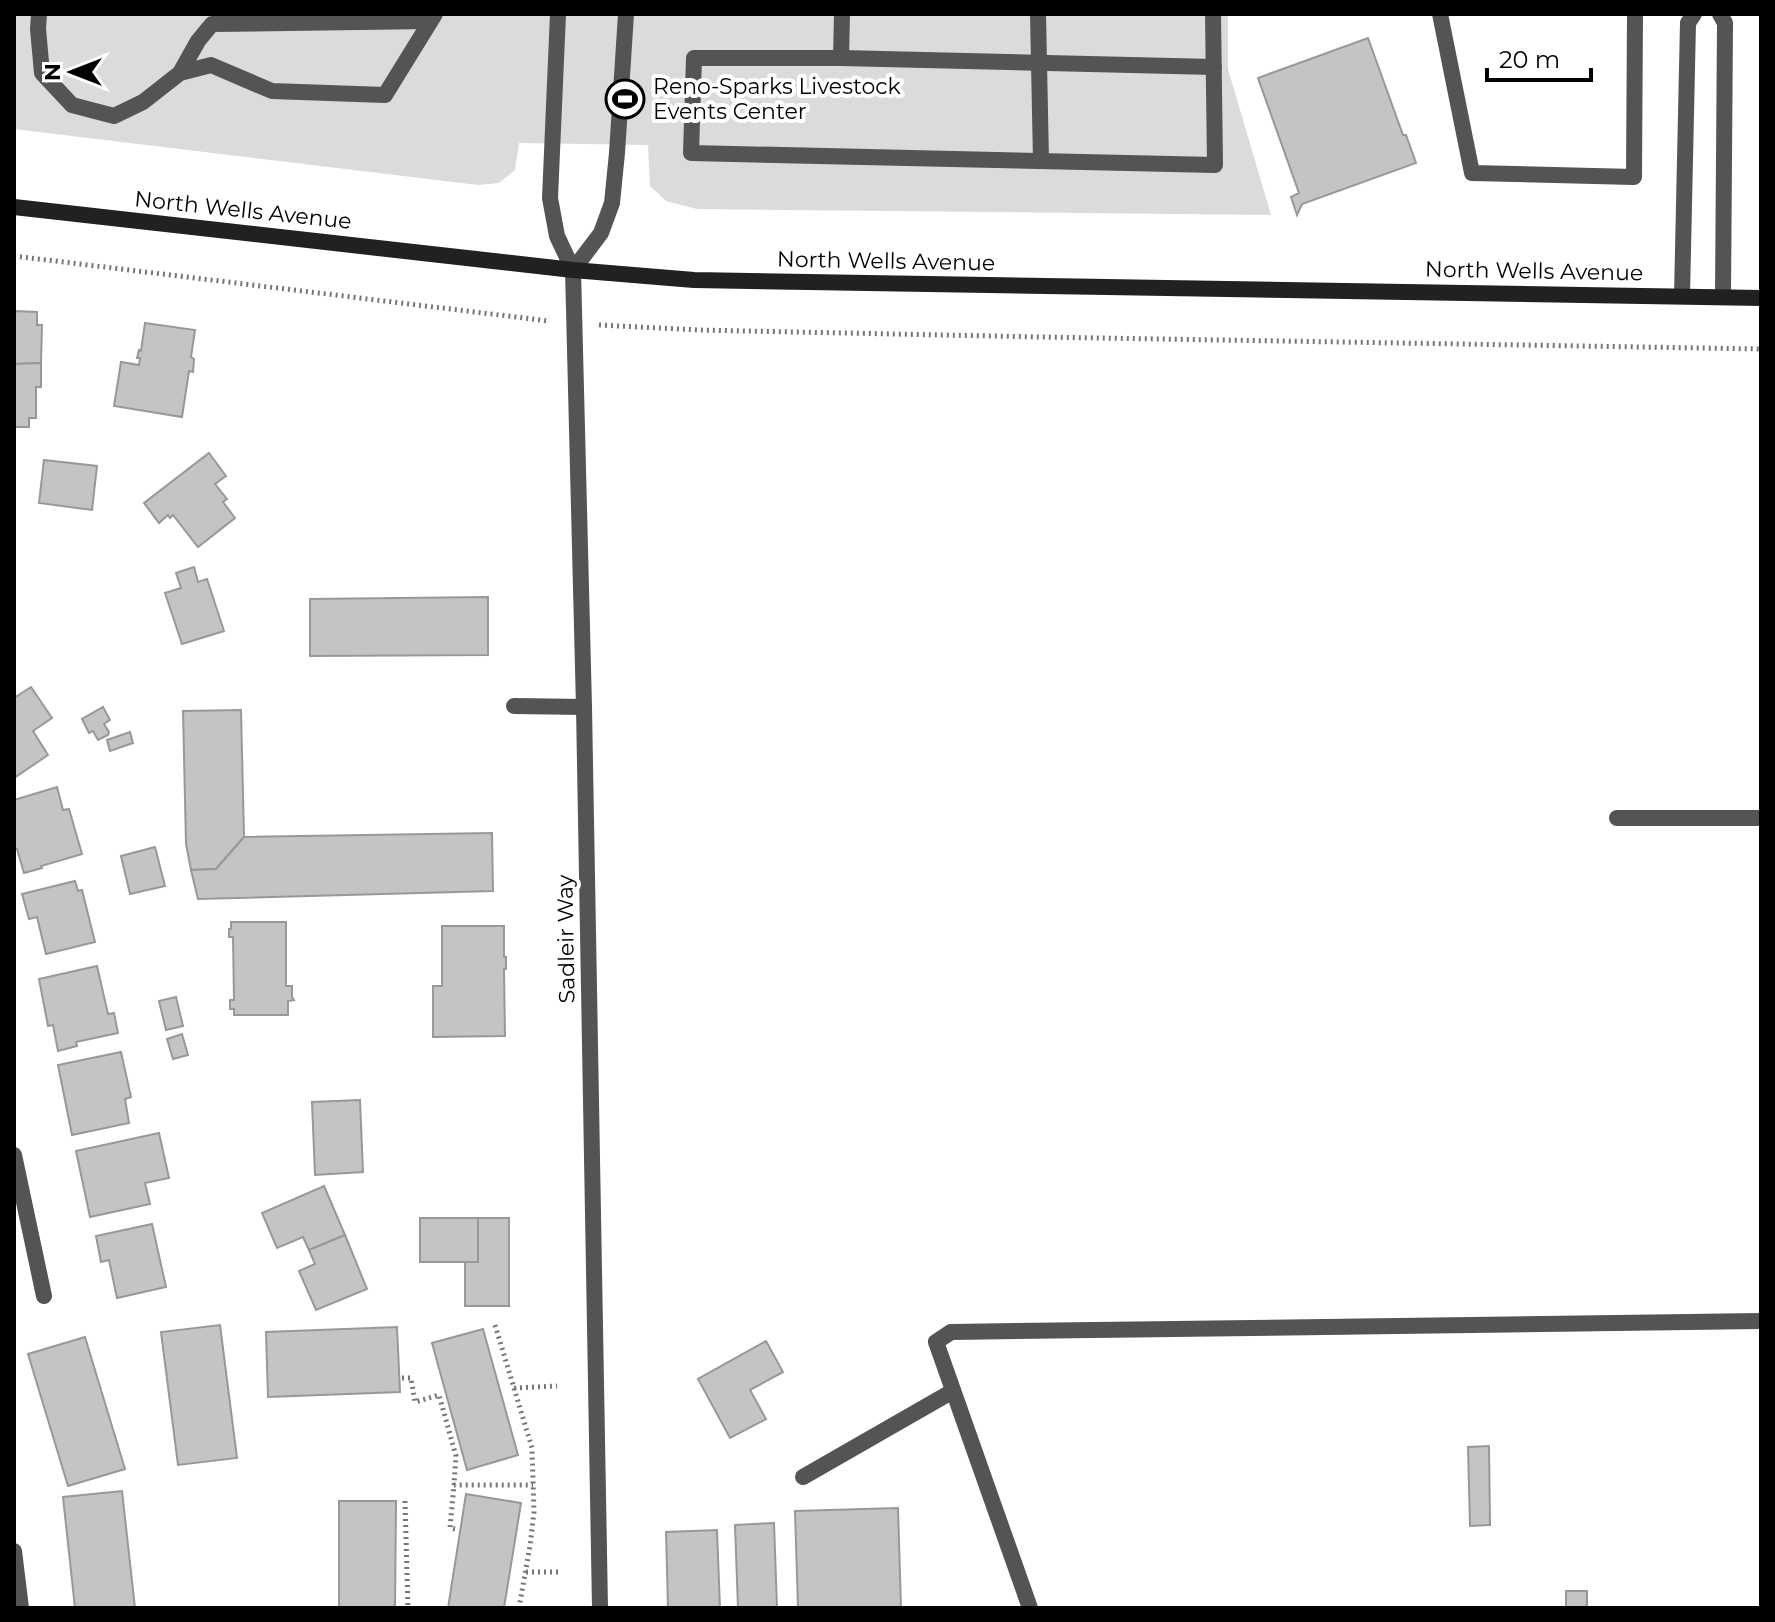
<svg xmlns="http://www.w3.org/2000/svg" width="1775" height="1622" font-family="Montserrat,sans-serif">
  <rect width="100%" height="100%" fill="#fff"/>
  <path fill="#dbdbdb" d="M 14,14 L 1228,14 L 1228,69 L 1271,215 L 697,209 L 666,201 L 650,186 L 648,145 L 519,143 L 515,170 L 499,183 L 478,185 L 14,129 Z"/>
  <g fill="#c4c4c4" stroke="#989898" stroke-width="2">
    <path d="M 1368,38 L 1403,135 L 1406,135 L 1416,163 L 1302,204 L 1297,215 L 1291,197 L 1299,193 L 1258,78 Z"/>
    <path d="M 14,311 L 37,312 L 37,325 L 42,325 L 41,363 L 14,364 Z"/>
    <path d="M 145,323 L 195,330 L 191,357 L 194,359 L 193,372 L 189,371 L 182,417 L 114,406 L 121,362 L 139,365 L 140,358 L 137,358 L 139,350 L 141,351 Z"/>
    <path d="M 41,363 L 41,387 L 36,387 L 36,418 L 29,418 L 29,427 L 14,427 L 14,364 Z"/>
    <path d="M 209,453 L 226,476 L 215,484 L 227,499 L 223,502 L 235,518 L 198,547 L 173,515 L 170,518 L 168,515 L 159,523 L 144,503 Z"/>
    <path d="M 44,460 L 97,466 L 92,510 L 39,503 Z"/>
    <path d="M 194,567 L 198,582 L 207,579 L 224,631 L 182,644 L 165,593 L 181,588 L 176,573 Z"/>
    <path d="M 488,597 L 488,655 L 310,656 L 310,599 Z"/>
    <path d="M 31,687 L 52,718 L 33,731 L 48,755 L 14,778 L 14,698 Z"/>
    <path d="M 103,707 L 110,720 L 104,724 L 109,732 L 108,735 L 98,740 L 93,731 L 89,733 L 82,719 Z"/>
    <path d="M 241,710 L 244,837 L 216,869 L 191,870 L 186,844 L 183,711 Z"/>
    <path d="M 130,732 L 133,743 L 110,751 L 107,740 Z"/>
    <path d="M 57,787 L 63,810 L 69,809 L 82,854 L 41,866 L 42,868 L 24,873 L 17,849 L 14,849 L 14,800 Z"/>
    <path d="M 492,833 L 493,891 L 198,899 L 191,870 L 216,869 L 244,837 Z"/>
    <path d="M 155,847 L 165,886 L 130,894 L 121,856 Z"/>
    <path d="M 75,881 L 78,891 L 82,890 L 95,942 L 46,954 L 37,917 L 29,919 L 22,894 Z"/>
    <path d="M 231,922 L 286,922 L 286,986 L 292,986 L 292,997 L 294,1000 L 288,1001 L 288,1015 L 234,1015 L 234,1009 L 230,1009 L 230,1000 L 234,1000 L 233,937 L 229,937 L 229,929 L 231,929 Z"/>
    <path d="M 442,926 L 504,926 L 504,957 L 506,957 L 506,969 L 504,969 L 505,1036 L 433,1037 L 433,986 L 442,986 Z"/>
    <path d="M 97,966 L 108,1014 L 114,1013 L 118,1033 L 76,1042 L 77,1046 L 58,1051 L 53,1025 L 48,1026 L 39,979 Z"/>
    <path d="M 176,997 L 183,1026 L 166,1030 L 159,1001 Z"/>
    <path d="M 182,1034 L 188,1055 L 173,1059 L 167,1039 Z"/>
    <path d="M 121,1052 L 131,1097 L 125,1099 L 129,1123 L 72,1135 L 58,1065 Z"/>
    <path d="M 360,1100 L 363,1172 L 315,1175 L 312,1102 Z"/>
    <path d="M 159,1133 L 169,1178 L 145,1183 L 150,1204 L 90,1217 L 76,1151 Z"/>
    <path d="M 324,1186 L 345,1235 L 309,1250 L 303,1237 L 277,1248 L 262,1213 Z"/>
    <rect x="420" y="1218" width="58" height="44"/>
    <path d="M 478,1218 L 509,1218 L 509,1306 L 465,1306 L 465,1262 L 478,1262 Z"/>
    <path d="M 152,1224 L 166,1287 L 117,1298 L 109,1260 L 101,1262 L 96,1236 Z"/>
    <path d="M 345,1235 L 367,1289 L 316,1310 L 299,1271 L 315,1264 L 309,1250 Z"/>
    <path d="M 220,1325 L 237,1458 L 178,1465 L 161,1332 Z"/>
    <path d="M 397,1327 L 400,1392 L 268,1397 L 266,1332 Z"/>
    <path d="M 483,1329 L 518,1455 L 467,1470 L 432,1343 Z"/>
    <path d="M 85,1337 L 125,1469 L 68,1486 L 28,1354 Z"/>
    <path d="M 766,1341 L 783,1372 L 750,1390 L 766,1419 L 730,1438 L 698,1379 Z"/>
    <path d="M 1489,1446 L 1490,1525 L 1470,1526 L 1468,1447 Z"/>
    <path d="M 122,1491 L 135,1608 L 75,1608 L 63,1497 Z"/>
    <path d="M 466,1494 L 521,1503 L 504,1608 L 448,1608 Z"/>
    <path d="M 339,1501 L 396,1501 L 395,1608 L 339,1608 Z"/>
    <path d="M 898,1508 L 901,1608 L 798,1608 L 795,1511 Z"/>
    <path d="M 774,1523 L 777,1608 L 738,1608 L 735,1525 Z"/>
    <path d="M 717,1530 L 720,1608 L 668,1608 L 666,1532 Z"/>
    <rect x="1566" y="1591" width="21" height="17"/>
  </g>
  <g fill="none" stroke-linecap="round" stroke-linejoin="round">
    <g stroke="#767676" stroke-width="5" stroke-dasharray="2 4" stroke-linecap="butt">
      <path d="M 14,256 L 549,321"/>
      <path d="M 599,325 L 699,330 L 1040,337 L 1761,349"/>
      <path d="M 495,1325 L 532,1448 L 534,1512 L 530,1546 L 519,1608"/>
      <path d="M 402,1378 L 411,1378 L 415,1402 L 439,1395 L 456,1456 L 454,1485"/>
      <path d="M 514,1388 L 557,1386"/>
      <path d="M 405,1501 L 408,1608"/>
      <path d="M 455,1529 L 450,1528 L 454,1485 L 533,1485"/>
      <path d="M 526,1572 L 561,1572"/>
    </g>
    <g stroke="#545454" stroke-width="16">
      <path d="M 39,14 L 38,29 L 42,73 L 72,105 L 114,116 L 143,102 L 180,73 L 211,65 L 272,91 L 385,95 L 435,14"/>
      <path d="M 558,14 L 550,198 L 557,236 L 573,270 L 601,233 L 612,203 L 617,153 L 626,14"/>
      <path d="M 842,14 L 841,58 L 694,58 L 691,153 L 1215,165 L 1213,14"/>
      <path d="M 1038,14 L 1041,161"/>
      <path d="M 1440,14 L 1472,173 L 1634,177 L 1635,14"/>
      <path d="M 1720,14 L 1725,23 L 1723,296"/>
      <path d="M 841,58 L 1214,67"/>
      <path d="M 180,73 L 198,41 L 212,24 L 430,21"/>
      <path d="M 1682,296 L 1688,23 L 1694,14"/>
      <path d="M 514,706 L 584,707"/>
      <path d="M 1617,818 L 1761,818"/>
      <path d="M 803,1477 L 953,1391"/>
      <path d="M 14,1551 L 21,1608"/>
      <path d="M 1030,1608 L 936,1342 L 951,1332 L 1761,1321"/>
    </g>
    <path stroke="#545454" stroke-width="16" d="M 14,1155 L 44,1296"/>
    <path stroke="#545454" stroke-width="16" d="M 573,270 L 584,707 L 600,1608"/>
    <path stroke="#212121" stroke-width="16" d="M 14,207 L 573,270 L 694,280 L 1761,298"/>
  </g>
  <defs>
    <g id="stadium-ring" transform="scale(2)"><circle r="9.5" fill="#fff" stroke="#000" stroke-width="1.5"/><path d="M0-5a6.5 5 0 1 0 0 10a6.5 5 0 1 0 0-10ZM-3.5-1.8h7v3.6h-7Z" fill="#000"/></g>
  </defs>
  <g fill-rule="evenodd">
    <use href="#stadium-ring" x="625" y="99"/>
  </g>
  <g text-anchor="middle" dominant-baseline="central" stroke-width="8" stroke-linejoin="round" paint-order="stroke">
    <g font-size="22" fill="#000" stroke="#fff" text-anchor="start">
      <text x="653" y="86">Reno-Sparks Livestock<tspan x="653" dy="25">Events Center</tspan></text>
    </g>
    <g font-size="22" fill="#000" stroke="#fff">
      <text transform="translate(243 210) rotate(6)">North Wells Avenue</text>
      <text transform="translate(886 261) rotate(1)">North Wells Avenue</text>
      <text transform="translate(1534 271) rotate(1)">North Wells Avenue</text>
      <text transform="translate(566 939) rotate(-91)">Sadleir Way</text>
    </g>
  </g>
  <rect width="1775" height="1622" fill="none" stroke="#000000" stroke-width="32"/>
  <g transform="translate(72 72) rotate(270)" stroke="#ffffff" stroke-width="6" paint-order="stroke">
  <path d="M0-6L14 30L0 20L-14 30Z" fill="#000000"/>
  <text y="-12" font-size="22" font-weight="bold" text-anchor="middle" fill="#000000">N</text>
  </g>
  <path d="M1487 68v12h104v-12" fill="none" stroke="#000000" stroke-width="4"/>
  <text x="1499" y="68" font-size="24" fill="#000000" stroke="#ffffff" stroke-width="6" paint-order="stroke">20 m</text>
</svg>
